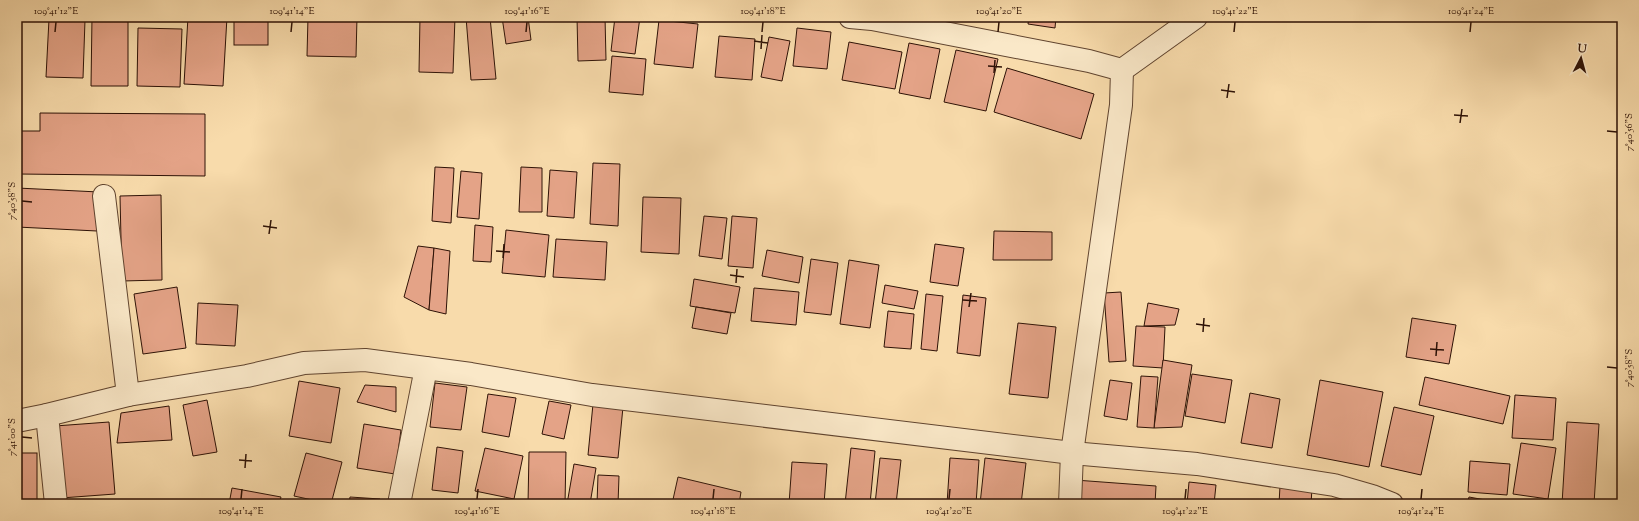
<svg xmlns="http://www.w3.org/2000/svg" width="1639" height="521" font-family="'Sorts Mill Goudy',serif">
  <rect width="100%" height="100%" fill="#f8dbab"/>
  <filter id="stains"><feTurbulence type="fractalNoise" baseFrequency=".005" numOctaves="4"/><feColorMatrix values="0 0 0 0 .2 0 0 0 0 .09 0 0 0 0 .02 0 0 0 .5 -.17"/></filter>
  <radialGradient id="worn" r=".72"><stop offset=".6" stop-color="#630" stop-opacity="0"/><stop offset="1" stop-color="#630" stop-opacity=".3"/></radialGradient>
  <g fill="#e4a387" stroke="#2e1206">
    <path d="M 92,17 L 128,17 L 128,86 L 91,86 Z"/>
    <path d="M 188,17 L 227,17 L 223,86 L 184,84 Z"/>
    <rect x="234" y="17" width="34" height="28"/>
    <path d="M 308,17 L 357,17 L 356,57 L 307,56 Z"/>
    <path d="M 420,17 L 455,17 L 453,73 L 419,72 Z"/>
    <path d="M 466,17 L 490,17 L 496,79 L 471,80 Z"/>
    <path d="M 502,17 L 528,17 L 531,40 L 506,44 Z"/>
    <path d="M 577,17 L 605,17 L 606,60 L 578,61 Z"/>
    <path d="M 615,17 L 640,17 L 635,54 L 611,51 Z"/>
    <path d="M 1029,17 L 1056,17 L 1055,28 L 1028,24 Z"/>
    <path d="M 49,19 L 85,20 L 83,78 L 46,77 Z"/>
    <path d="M 659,20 L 698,24 L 693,68 L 654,64 Z"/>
    <path d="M 138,28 L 182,29 L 180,87 L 137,86 Z"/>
    <path d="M 797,28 L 831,32 L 827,69 L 793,66 Z"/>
    <path d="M 719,36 L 755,39 L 752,80 L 715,77 Z"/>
    <path d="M 769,37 L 790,41 L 782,81 L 761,77 Z"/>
    <path d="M 849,42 L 902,52 L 895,89 L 842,80 Z"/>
    <path d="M 909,43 L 940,49 L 930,99 L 899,93 Z"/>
    <path d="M 956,50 L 998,59 L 986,111 L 944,102 Z"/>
    <path d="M 612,56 L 646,59 L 643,95 L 609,92 Z"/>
    <path d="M 1007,68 L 1094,94 L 1081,139 L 994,112 Z"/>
    <path d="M 40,113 L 205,114 L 205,176 L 18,174 L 18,131 L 40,131 Z"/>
    <path d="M 593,163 L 620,164 L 618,226 L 590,224 Z"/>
    <path d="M 435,167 L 454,168 L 451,223 L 432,221 Z"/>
    <path d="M 521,167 L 542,168 L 542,212 L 519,212 Z"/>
    <path d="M 550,170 L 577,172 L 574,218 L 547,216 Z"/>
    <path d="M 461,171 L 482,173 L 479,219 L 457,217 Z"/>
    <path d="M 17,188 L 99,192 L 97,231 L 17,227 Z"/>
    <path d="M 161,195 L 162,280 L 122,281 L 120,196 Z"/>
    <path d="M 643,197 L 681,198 L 679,254 L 641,252 Z"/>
    <path d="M 704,216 L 727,218 L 722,259 L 699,256 Z"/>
    <path d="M 732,216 L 757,218 L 753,268 L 728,266 Z"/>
    <path d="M 475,225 L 493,227 L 491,262 L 473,261 Z"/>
    <path d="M 506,230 L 549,235 L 545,277 L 502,273 Z"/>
    <path d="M 994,231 L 1052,232 L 1052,260 L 993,260 Z"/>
    <path d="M 556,239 L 607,242 L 605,280 L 553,277 Z"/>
    <path d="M 935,244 L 964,248 L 958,286 L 930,282 Z"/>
    <path d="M 418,246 L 434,248 L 429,310 L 404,297 Z"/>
    <path d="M 434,248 L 450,251 L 446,314 L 429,310 Z"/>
    <path d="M 767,250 L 803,257 L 799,283 L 762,276 Z"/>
    <path d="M 811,259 L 838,263 L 831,315 L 804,312 Z"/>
    <path d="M 849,260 L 879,265 L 870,328 L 840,324 Z"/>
    <path d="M 694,279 L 740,287 L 735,313 L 690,306 Z"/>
    <path d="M 885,285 L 918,291 L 914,309 L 882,303 Z"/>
    <path d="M 177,287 L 186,348 L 143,354 L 134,294 Z"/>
    <path d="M 754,288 L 799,292 L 796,325 L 751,321 Z"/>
    <path d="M 1121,292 L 1126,361 L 1109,362 L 1104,293 Z"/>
    <path d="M 926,294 L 943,296 L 937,351 L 921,349 Z"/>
    <path d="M 963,295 L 986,298 L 980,356 L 957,353 Z"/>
    <path d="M 198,303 L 238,305 L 235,346 L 196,344 Z"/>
    <path d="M 1148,303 L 1179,309 L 1175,325 L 1144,326 Z"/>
    <path d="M 696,307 L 731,313 L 727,334 L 692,328 Z"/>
    <path d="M 888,311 L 914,314 L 911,349 L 884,347 Z"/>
    <path d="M 1412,318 L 1456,325 L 1449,364 L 1406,357 Z"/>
    <path d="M 1018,323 L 1056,327 L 1048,398 L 1009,394 Z"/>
    <path d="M 1136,326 L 1165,327 L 1163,368 L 1133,366 Z"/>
    <path d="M 1163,360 L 1192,365 L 1182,427 L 1154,428 Z"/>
    <path d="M 1192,374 L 1232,380 L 1225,423 L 1185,416 Z"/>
    <path d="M 1141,376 L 1158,377 L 1154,428 L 1137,427 Z"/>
    <path d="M 1425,377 L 1510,396 L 1503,424 L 1419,405 Z"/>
    <path d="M 1110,380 L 1132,383 L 1127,420 L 1104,416 Z"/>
    <path d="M 1320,380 L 1383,392 L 1369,467 L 1307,455 Z"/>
    <path d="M 299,381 L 340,388 L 331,443 L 289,436 Z"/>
    <path d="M 435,383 L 467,387 L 461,430 L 430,427 Z"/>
    <path d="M 365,385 L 396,387 L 396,412 L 357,402 Z"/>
    <path d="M 1250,393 L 1280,399 L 1272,448 L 1241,443 Z"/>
    <path d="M 488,394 L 516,398 L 509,437 L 482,432 Z"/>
    <path d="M 1515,395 L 1556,398 L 1553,440 L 1512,438 Z"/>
    <path d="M 207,400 L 217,452 L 193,456 L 183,405 Z"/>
    <path d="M 549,401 L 571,405 L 564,439 L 542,434 Z"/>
    <path d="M 593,404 L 623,407 L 618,458 L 588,455 Z"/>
    <path d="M 169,406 L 172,440 L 117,443 L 121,413 Z"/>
    <path d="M 1394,407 L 1434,416 L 1421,475 L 1381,466 Z"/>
    <path d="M 109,422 L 115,494 L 61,498 L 55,426 Z"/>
    <path d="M 1567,422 L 1599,424 L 1594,504 L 1562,504 Z"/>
    <path d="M 364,424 L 401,430 L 395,474 L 357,468 Z"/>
    <path d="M 1521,443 L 1556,448 L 1548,499 L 1513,494 Z"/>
    <path d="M 437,447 L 463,451 L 458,493 L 432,490 Z"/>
    <path d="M 485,448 L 523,456 L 514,499 L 475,491 Z"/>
    <path d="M 851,448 L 875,451 L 870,504 L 845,504 Z"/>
    <path d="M 529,452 L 566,452 L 565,504 L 528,504 Z"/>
    <rect x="17" y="453" width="20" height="51"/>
    <path d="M 306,453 L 342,462 L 331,504 L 294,496 Z"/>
    <path d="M 880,458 L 901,460 L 896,504 L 875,504 Z"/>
    <path d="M 950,458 L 979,460 L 976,504 L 947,504 Z"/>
    <path d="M 985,458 L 1026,463 L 1021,504 L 980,504 Z"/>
    <path d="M 1470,461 L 1510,464 L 1507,495 L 1468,492 Z"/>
    <path d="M 792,462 L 827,464 L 824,504 L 789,504 Z"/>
    <path d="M 574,464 L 596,468 L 590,504 L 567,504 Z"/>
    <path d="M 598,475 L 619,476 L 618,504 L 597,504 Z"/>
    <path d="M 678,477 L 741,492 L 739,504 L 672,504 Z"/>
    <path d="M 1075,480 L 1156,486 L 1155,504 L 1073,504 Z"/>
    <path d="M 1189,482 L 1216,485 L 1214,504 L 1187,504 Z"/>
    <path d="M 1280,486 L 1312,488 L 1311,504 L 1279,504 Z"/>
    <path d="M 232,488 L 281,497 L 279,504 L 229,504 Z"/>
    <path d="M 350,497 L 380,499 L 378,504 L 349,504 Z"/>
    <path d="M 1469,497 L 1507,504 L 1467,504 Z"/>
  </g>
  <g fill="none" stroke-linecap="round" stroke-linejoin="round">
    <g stroke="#60442f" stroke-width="24">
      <g id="minor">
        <path d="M 850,17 L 872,19 L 1089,61 L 1122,70 L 1121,105 L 1072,453 L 1070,504"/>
        <path d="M 1122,70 L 1196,17"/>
        <path d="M 104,196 L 128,395"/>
        <path d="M 47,415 L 56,504"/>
        <path d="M 17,421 L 47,415 L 128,395 L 247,376 L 304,363 L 365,360 L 471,374 L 592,395 L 1072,453 L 1197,464 L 1334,485 L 1372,496 L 1392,504"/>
        <path d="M 399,504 L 426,368"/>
      </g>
    </g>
    <use href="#minor" stroke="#fae8c8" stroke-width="22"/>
  </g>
  <path fill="none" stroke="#2e1206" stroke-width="1.5" d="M 55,32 L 56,22M 291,32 L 292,22M 526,32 L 527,22M 762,32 L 763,22M 998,32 L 999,22M 1234,32 L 1235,22M 1470,32 L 1471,22M 754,41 L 768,43M 761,49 L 762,35M 988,66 L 1002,67M 994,73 L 995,60M 1221,90 L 1235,92M 1227,98 L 1229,84M 1454,115 L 1468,116M 1460,123 L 1462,109M 1607,131 L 1617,132M 22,201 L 32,202M 263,226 L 277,228M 269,234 L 271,220M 496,251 L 510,252M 503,258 L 504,244M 730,275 L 744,277M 736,283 L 737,269M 963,300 L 977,301M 969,307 L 971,293M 1196,324 L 1210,326M 1203,332 L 1204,318M 1430,349 L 1444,350M 1436,356 L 1437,342M 1607,367 L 1617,368M 22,437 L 32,438M 239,460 L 252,461M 245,468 L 246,454M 241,499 L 242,489M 477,499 L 478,489M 713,499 L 714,489M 949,499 L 950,489M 1185,499 L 1186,489M 1421,499 L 1422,489"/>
  <rect width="1639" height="521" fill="none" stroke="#f8dbab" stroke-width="44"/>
  <g transform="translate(1581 58) rotate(6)" stroke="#fae8c8" stroke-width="3" paint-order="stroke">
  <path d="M0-3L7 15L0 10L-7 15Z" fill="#2e1206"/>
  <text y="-6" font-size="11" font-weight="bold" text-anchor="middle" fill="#2e1206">U</text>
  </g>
  <rect x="22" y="22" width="1595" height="477" fill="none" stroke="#2e1206" stroke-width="1.5"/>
  <g font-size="10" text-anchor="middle" fill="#2e1206">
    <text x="56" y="14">109°41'12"E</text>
    <text x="292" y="14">109°41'14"E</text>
    <text x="527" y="14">109°41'16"E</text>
    <text x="763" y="14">109°41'18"E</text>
    <text x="999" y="14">109°41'20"E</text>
    <text x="1235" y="14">109°41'22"E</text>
    <text x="1471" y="14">109°41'24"E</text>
    <text transform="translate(1628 132) rotate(-90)" y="4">7°40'56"S</text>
    <text transform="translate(11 201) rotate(-90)" y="4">7°40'58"S</text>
    <text transform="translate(1628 368) rotate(-90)" y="4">7°40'58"S</text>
    <text transform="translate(11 437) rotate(-90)" y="4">7°41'00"S</text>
    <text x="241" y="514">109°41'14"E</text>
    <text x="477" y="514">109°41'16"E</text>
    <text x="713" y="514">109°41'18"E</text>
    <text x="949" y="514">109°41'20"E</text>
    <text x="1185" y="514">109°41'22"E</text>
    <text x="1421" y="514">109°41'24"E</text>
  </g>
  <rect width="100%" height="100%" filter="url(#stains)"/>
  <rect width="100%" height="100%" fill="url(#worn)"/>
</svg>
